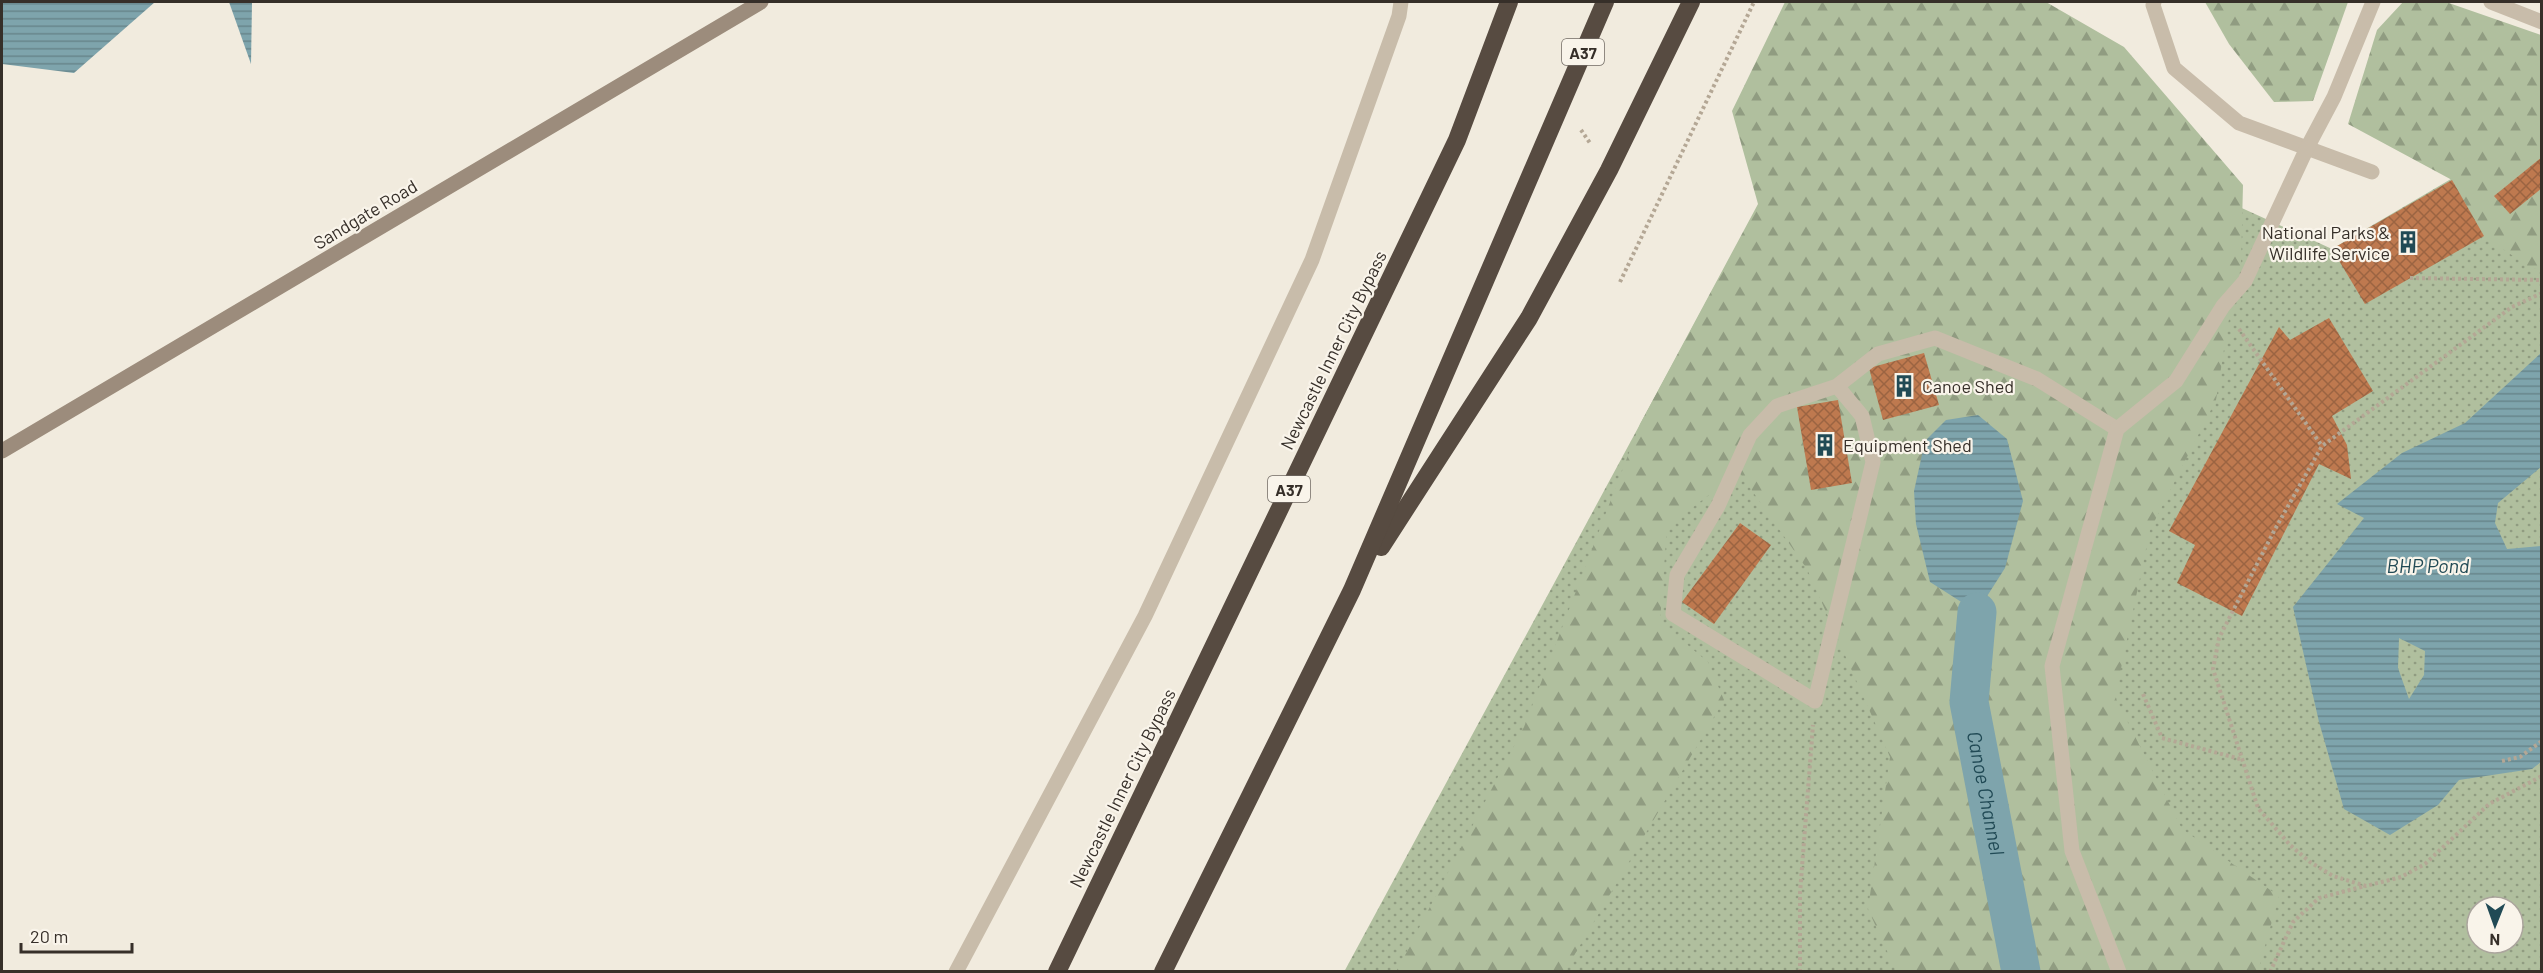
<svg xmlns="http://www.w3.org/2000/svg" width="2543" height="973" font-family="Barlow,sans-serif">
  <defs>
    <pattern id="grass-dots" width="8" height="8" patternUnits="userSpaceOnUse" patternTransform="scale(1.5)"><rect width="8" height="8" fill="#b0bf9e"/><path d="M2 2h.1M6 6h.1" fill="none" stroke="#909c81" stroke-width="1.8" stroke-linecap="round"/></pattern>
    <pattern id="forest-firs" width="22" height="20" patternUnits="userSpaceOnUse" patternTransform="scale(1.5)"><rect width="22" height="20" fill="#b0bf9e"/><path d="M5 1l3.5 6h-7zM16 11l3.5 6h-7z" fill="#909c81"/></pattern>
    <pattern id="water-rules" width="6" height="5" patternUnits="userSpaceOnUse" patternTransform="scale(1.5)"><rect width="6" height="5" fill="#7ea4ac"/><path d="M0 2.5h6" fill="none" stroke="#68868c"/></pattern>
    <pattern id="building-cross-hatch" width="8" height="8" patternUnits="userSpaceOnUse" patternTransform="scale(1.5)"><rect width="8" height="8" fill="#be794f"/><path d="M0 0l8 8M0 8l8-8" fill="none" stroke="#9b6442"/></pattern>
  </defs>
  <rect width="100%" height="100%" fill="#f1ebde"/>
  <path fill="url(#grass-dots)" fill-rule="evenodd" d="M 2541,126 L 2541,971 L 1344,972 L 1759,204 L 2072,131 L 2332,249 ZM 2477,907 L 2513,907 L 2513,943 L 2477,943 Z"/>
  <g fill="url(#forest-firs)">
    <path d="M 1785,2 L 2046,2 L 2124,47 L 2243,185 L 2241,265 L 2228,324 L 2216,400 L 2150,530 L 2115,697 L 2182,829 L 2279,896 L 2258,971 L 1896,971 L 1868,909 L 1890,757 L 1807,569 L 1739,472 L 1667,527 L 1660,622 L 1708,662 L 1724,700 L 1565,971 L 1396,972 L 1524,727 L 1640,424 L 1758,204 L 1732,111 Z"/>
    <path d="M 2205,2 L 2348,2 L 2313,101 L 2274,102 L 2229,44 Z"/>
    <path d="M 2403,2 L 2446,2 L 2541,35 L 2541,270 L 2529,267 L 2484,236 L 2452,180 L 2348,124 L 2377,30 Z"/>
  </g>
  <g fill="url(#water-rules)" fill-rule="evenodd">
    <path d="M 2,2 L 155,2 L 74,73 L 2,64 Z"/>
    <path d="M 229,2 L 252,2 L 251,64 Z"/>
    <path d="M 2541,353 L 2541,467 L 2498,503 L 2495,523 L 2507,549 L 2541,546 L 2541,762 L 2532,769 L 2459,780 L 2438,805 L 2390,835 L 2344,809 L 2319,722 L 2293,607 L 2364,518 L 2337,504 L 2402,453 L 2465,423 ZM 2399,638 L 2425,651 L 2424,675 L 2409,699 L 2398,668 Z"/>
    <path d="M 1978,415 L 2007,439 L 2023,501 L 2005,568 L 1977,612 L 1930,582 L 1916,524 L 1914,491 L 1925,441 L 1946,420 Z"/>
  </g>
  <g fill="none" stroke-linecap="round" stroke-linejoin="round">
    <path stroke="#7ea4ac" stroke-width="39" id="s1" d="M 1977,612 L 1969,702 L 2021,972"/>
  </g>
  <g fill="url(#building-cross-hatch)">
    <path d="M 2542,157 L 2542,188 L 2510,214 L 2494,196 Z"/>
    <path d="M 2452,180 L 2484,236 L 2365,304 L 2332,249 Z"/>
    <path d="M 2329,318 L 2373,391 L 2332,416 L 2347,445 L 2351,479 L 2319,464 L 2242,616 L 2177,583 L 2195,545 L 2169,531 L 2279,327 L 2290,340 Z"/>
    <path d="M 1924,353 L 1939,405 L 1883,420 L 1869,368 Z"/>
    <path d="M 1838,400 L 1852,483 L 1811,490 L 1797,407 Z"/>
    <path d="M 1740,523 L 1771,545 L 1714,624 L 1682,602 Z"/>
  </g>
  <g fill="none" stroke-linecap="round" stroke-linejoin="round">
    <g stroke="#b4a795" stroke-width="4" stroke-dasharray="3 3" stroke-linecap="butt">
      <path d="M 1581,130 L 1590,143"/>
      <path d="M 2410,278 L 2542,280"/>
      <path d="M 1620,282 L 1754,2"/>
      <path d="M 2542,293 L 2512,307 L 2322,446 L 2274,531 L 2219,638 L 2213,669 L 2258,808 L 2290,845 L 2310,862 L 2333,876 L 2366,886 L 2401,877 L 2425,864 L 2489,804 L 2542,776"/>
      <path d="M 2239,329 L 2322,446"/>
      <path d="M 2143,694 L 2162,738 L 2240,759"/>
      <path d="M 2502,761 L 2520,757 L 2542,741"/>
      <path d="M 1800,972 L 1800,893 L 1813,725"/>
      <path d="M 2270,972 L 2293,922 L 2319,898 L 2365,886"/>
    </g>
    <g stroke="#c8bcaa" stroke-width="15">
      <path d="M 2154,2 L 2153,5 L 2174,68 L 2239,123 L 2372,172"/>
      <path d="M 1837,386 L 1862,416 L 1873,462 L 1815,701 L 1673,614 L 1677,575 L 1718,506 L 1750,435 L 1777,406 L 1837,386 L 1878,354 L 1935,338 L 2037,379 L 2117,429"/>
      <path d="M 956,972 L 1145,616 L 1312,260 L 1399,16 L 1401,2"/>
      <path d="M 2119,972 L 2072,851 L 2052,666 L 2117,429 L 2176,381 L 2223,306 L 2245,281 L 2307,148 L 2334,97 L 2373,2"/>
    </g>
    <path stroke="#c8bcaa" stroke-width="15" d="M 2491,2 L 2542,22"/>
    <path stroke="#9c8c7c" stroke-width="15" d="M 2,451 L 761,2"/>
    <g stroke="#574b41" stroke-width="18">
      <path d="M 1381,547 L 1529,318 L 1609,170 L 1691,2"/>
      <path d="M 1057,972 L 1457,140 L 1509,2"/>
      <path d="M 1163,972 L 1352,590 L 1605,2"/>
    </g>
  </g>
  <defs>
    <g id="building-bare" transform="scale(1.8)"><path d="M-4-6H4V6H1V3H-1V6H-4ZM-2.5-4.3h1.7v1.8h-1.7ZM.8-4.3h1.7v1.8H.8ZM-2.5-1h1.7V.8h-1.7ZM.8-1h1.7V.8H.8Z" fill="#214a55" stroke="#f9f4ea" stroke-width="2.5" paint-order="stroke"/></g>
  </defs>
  <g fill-rule="evenodd">
    <use href="#building-bare" x="2408" y="242"/>
    <use href="#building-bare" x="1904" y="386"/>
    <use href="#building-bare" x="1825" y="445"/>
  </g>
  <g text-anchor="middle" dominant-baseline="central" stroke-width="4.5" stroke-linejoin="round" paint-order="stroke">
    <g fill="#f9f4ea" stroke="#706a63" stroke-width="1.5">
      <rect x="1562" y="39" width="42" height="26" rx="4.5"/>
      <rect x="1268" y="476" width="42" height="26" rx="4.5"/>
    </g>
    <g font-size="16" font-weight="bold" fill="#362f29">
      <text x="1583" y="52">A37</text>
      <text x="1289" y="489">A37</text>
    </g>
    <g font-size="18" fill="#362f29" stroke="#f9f4ea">
      <text transform="translate(365 214) rotate(-31)">Sandgate Road</text>
      <text transform="translate(1333 350) rotate(-64)">Newcastle Inner City Bypass</text>
      <text transform="translate(1122 788) rotate(-64)">Newcastle Inner City Bypass</text>
    </g>
    <g font-size="18" fill="#362f29" stroke="#f9f4ea" text-anchor="start">
      <text x="2390" y="232" text-anchor="end">National Parks &amp;<tspan x="2390" dy="21">Wildlife Service</tspan></text>
      <text x="1922" y="386">Canoe Shed</text>
      <text x="1843" y="445">Equipment Shed</text>
    </g>
    <g font-size="20" font-style="italic" fill="#214a55" stroke="#f9f4ea">
      <text x="2428" y="565">BHP Pond</text>
      <text stroke="none"><textPath href="#s1" startOffset="183">Canoe Channel</textPath></text>
    </g>
  </g>
  <rect width="2543" height="973" fill="none" stroke="#362f29" stroke-width="6"/>
  <g transform="translate(2495 925) rotate(181)"><circle r="28" fill="#f9f4ea" stroke="#aba59d" stroke-width="1.5"/>
  <path d="M0-4.5L10 22L0 15L-10 22Z" fill="#214a55"/>
  <text y="-9" font-size="16" font-weight="bold" text-anchor="middle" fill="#362f29">N</text>
  </g>
  <path d="M21 943v9h111v-9" fill="none" stroke="#362f29" stroke-width="3"/>
  <text x="30" y="943" font-size="18" fill="#362f29" stroke="#f9f4ea" stroke-width="4.5" paint-order="stroke">20 m</text>
</svg>
